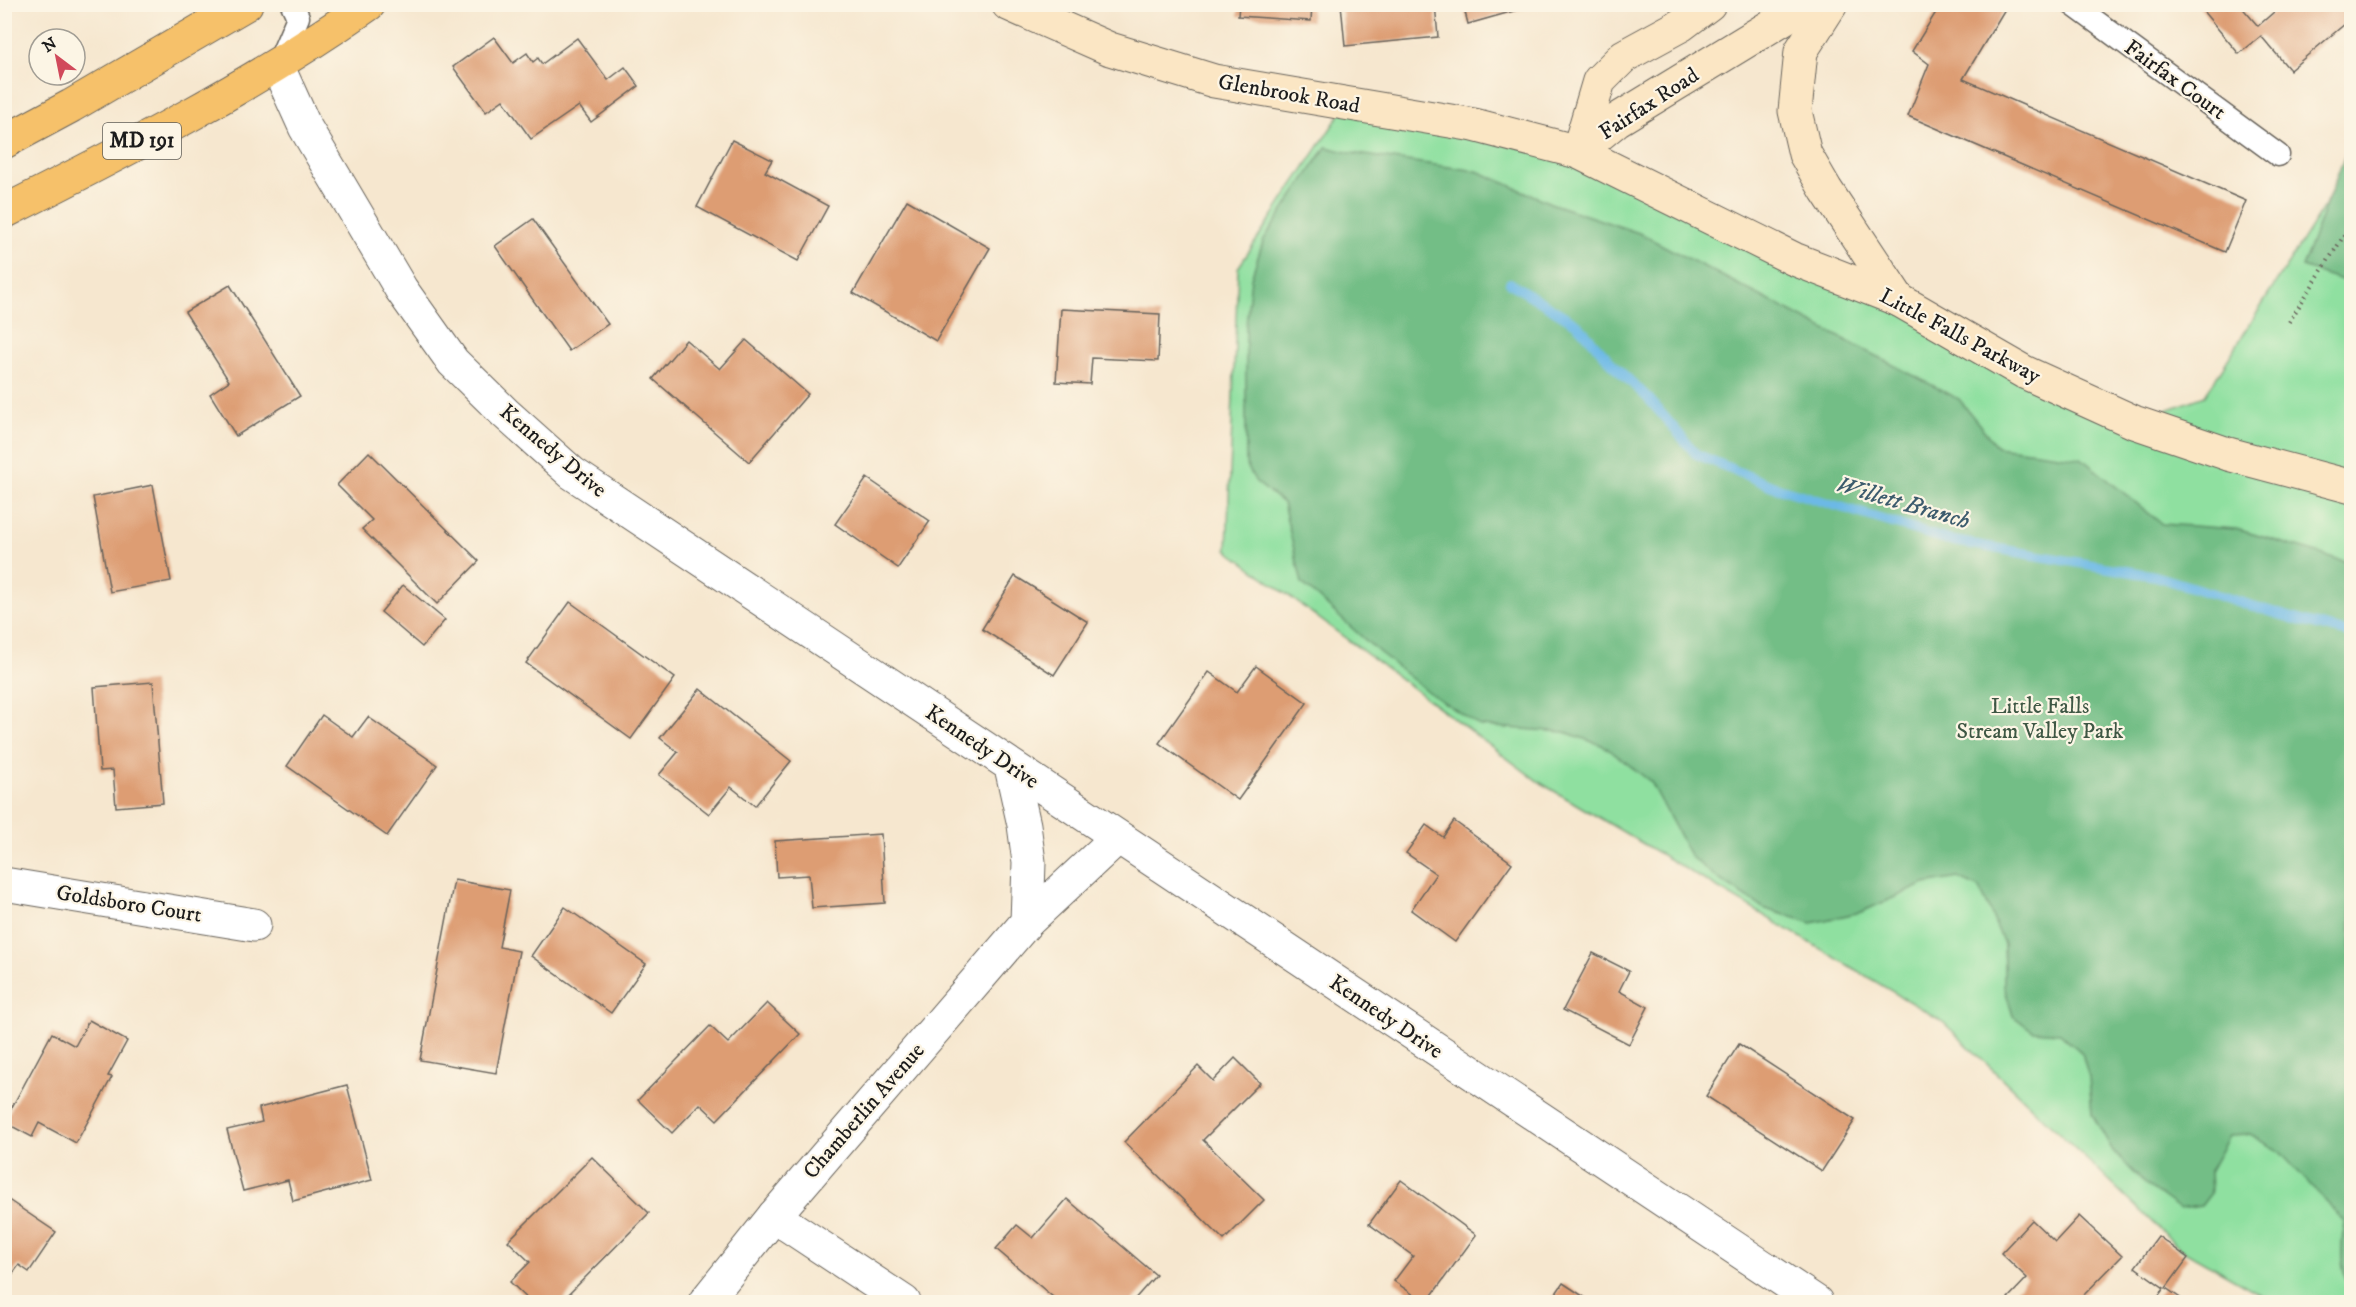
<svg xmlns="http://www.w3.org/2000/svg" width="2356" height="1307" font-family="'IM FELL DW Pica',serif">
  <rect width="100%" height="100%" fill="#fcf5e5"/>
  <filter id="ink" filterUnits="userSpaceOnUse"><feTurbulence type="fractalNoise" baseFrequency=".0167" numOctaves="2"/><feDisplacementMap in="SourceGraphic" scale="12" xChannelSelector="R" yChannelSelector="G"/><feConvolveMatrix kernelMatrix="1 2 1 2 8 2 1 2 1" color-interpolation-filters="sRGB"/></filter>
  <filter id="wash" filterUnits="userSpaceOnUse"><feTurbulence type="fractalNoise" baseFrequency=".008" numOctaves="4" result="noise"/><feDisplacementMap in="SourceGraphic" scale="24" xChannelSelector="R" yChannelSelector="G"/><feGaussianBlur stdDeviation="1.35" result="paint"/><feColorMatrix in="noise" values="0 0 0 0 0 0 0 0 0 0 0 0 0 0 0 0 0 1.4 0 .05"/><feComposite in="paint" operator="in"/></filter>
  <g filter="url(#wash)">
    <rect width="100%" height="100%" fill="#f6e7cf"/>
    <path fill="#8fe0a0" stroke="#567e5e" stroke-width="1.5" d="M 1346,105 L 1578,152 L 2134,422 L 2205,396 L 2351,163 L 2351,1302 L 2274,1302 L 2179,1248 L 1942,1021 L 1539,782 L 1227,550 L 1238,268 Z"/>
    <g fill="#73be86" stroke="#486d51" stroke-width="1.5">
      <path d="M 2351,140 L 2352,283 L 2351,283 L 2302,267 Z"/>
      <path d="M 1326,147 L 1351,153 L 1477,171 L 1553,204 L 1639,233 L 1959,399 L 1997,447 L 2081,458 L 2162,524 L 2236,529 L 2351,563 L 2351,1294 C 2339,1266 2341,1251 2344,1221 L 2279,1151 L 2250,1135 L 2229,1136 L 2210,1170 L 2211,1193 L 2201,1206 L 2180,1209 L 2145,1184 L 2113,1151 L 2092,1114 L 2089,1078 L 2082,1053 L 2060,1033 L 2033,1031 L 2013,1016 L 2004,986 L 2004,944 L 1980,888 L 1958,878 L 1925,884 L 1861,912 L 1812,923 L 1765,909 L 1717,878 L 1691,857 L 1651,782 L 1604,746 L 1565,732 L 1480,726 L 1428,692 L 1373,647 L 1302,583 L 1283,503 L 1256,482 L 1246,464 L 1246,326 L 1251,278 L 1264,239 Z"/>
    </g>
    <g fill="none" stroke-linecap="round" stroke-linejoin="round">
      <path stroke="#6cb9e6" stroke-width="10" d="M 1510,283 L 1577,324 L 1616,368 L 1648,398 L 1696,454 L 1772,486 L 1948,540 L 2155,576 L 2305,622 L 2352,634"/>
    </g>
    <g id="blocks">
      <g fill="#dd9d73">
        <path d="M 1239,4 L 1312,4 L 1311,21 L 1238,16 Z"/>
        <path d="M 1341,4 L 1435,4 L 1438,37 L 1345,46 Z"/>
        <path d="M 1463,4 L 1527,4 L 1528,7 L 1468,24 Z"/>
        <path d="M 1941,4 L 2008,4 L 1963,79 L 2246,201 L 2225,252 L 1908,116 L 1929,64 L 1912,51 Z"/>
        <path d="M 2197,4 L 2239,4 L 2258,26 L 2283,4 L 2352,4 L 2352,18 L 2290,70 L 2261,36 L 2239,54 Z"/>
        <path d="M 494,37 L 513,63 L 527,53 L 533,62 L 538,58 L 542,64 L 577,38 L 608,80 L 625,67 L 639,86 L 591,122 L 579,106 L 531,139 L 503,100 L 486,112 L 453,67 Z"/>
        <path d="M 732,140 L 772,160 L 765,172 L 828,206 L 798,261 L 697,207 Z"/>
        <path d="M 907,200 L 990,248 L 936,341 L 853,293 Z"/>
        <path d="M 533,219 L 608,324 L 569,351 L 495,246 Z"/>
        <path d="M 230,285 L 300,396 L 236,436 L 210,394 L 229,381 L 185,312 Z"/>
        <path d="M 1061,309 L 1160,314 L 1158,361 L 1092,358 L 1090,384 L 1056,382 Z"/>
        <path d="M 686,340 L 720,369 L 746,340 L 808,394 L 749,462 L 653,379 Z"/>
        <path d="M 369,452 L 479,561 L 437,604 L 362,529 L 372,520 L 337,485 Z"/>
        <path d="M 867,478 L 930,521 L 898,568 L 835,524 Z"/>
        <path d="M 153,485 L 171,581 L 110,592 L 93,497 Z"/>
        <path d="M 1015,576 L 1088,622 L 1054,675 L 982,629 Z"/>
        <path d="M 403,585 L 445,620 L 422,647 L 381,612 Z"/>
        <path d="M 570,602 L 675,678 L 631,739 L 526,663 Z"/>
        <path d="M 1256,666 L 1307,703 L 1238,800 L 1159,743 L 1209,672 L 1237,692 Z"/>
        <path d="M 153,682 L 163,803 L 116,807 L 113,770 L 100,771 L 94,687 Z"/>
        <path d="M 700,689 L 791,761 L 755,806 L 731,787 L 709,814 L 659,775 L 678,752 L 660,738 Z"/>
        <path d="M 322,715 L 353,737 L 368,717 L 437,765 L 387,836 L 287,766 Z"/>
        <path d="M 1454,821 L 1512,863 L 1455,942 L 1411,910 L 1436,874 L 1406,853 L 1426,825 L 1443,837 Z"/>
        <path d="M 881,834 L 885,903 L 812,908 L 809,875 L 777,877 L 775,841 Z"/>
        <path d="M 454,880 L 510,890 L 499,947 L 519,951 L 496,1073 L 420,1060 Z"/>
        <path d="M 565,907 L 646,964 L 611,1013 L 531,956 Z"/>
        <path d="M 1593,953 L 1629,971 L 1619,991 L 1648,1007 L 1629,1044 L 1563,1010 Z"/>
        <path d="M 767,1003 L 800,1034 L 717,1120 L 700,1104 L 672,1133 L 638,1100 L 710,1026 L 728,1043 Z"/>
        <path d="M 89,1020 L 127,1041 L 108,1076 L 112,1077 L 76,1143 L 39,1123 L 32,1137 L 4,1122 L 52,1033 L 75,1046 Z"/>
        <path d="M 1739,1044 L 1855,1120 L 1822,1171 L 1706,1096 Z"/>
        <path d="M 1235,1058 L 1260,1083 L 1203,1140 L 1264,1200 L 1224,1240 L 1124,1142 L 1198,1066 L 1213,1081 Z"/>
        <path d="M 347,1085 L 372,1180 L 293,1201 L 288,1180 L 243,1191 L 227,1130 L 262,1122 L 259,1108 Z"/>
        <path d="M 592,1157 L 649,1213 L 561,1302 L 531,1302 L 510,1282 L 530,1262 L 508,1241 Z"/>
        <path d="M 1401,1180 L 1476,1235 L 1427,1302 L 1424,1302 L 1394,1281 L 1413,1256 L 1369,1224 Z"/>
        <path d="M 4,1197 L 56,1232 L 29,1272 L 19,1265 L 4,1286 Z"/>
        <path d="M 1067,1199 L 1156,1275 L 1132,1302 L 1059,1302 L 996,1249 L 1017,1225 L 1033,1238 Z"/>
        <path d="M 2079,1216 L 2122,1256 L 2077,1302 L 2012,1302 L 2008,1298 L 2027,1278 L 2001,1253 L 2032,1220 L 2055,1242 Z"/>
        <path d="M 2158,1236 L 2188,1258 L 2166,1288 L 2186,1302 L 2154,1302 L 2164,1288 L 2135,1267 Z"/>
        <path d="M 1563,1283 L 1592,1302 L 1550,1302 Z"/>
      </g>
    </g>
  </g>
  <g filter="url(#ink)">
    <use href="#blocks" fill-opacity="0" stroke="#68635b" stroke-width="1.5"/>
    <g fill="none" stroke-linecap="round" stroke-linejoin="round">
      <g stroke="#68635b" stroke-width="25">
        <g id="lane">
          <path d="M 2072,4 L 2278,155"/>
          <path d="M 278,64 L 298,17 L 292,4"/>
        </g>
      </g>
      <g stroke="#68635b" stroke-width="35">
        <g id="street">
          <path d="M 277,65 L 305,127 L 401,289 L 453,362 L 505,413 L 572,473 L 1816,1302"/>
          <path d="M 1011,767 L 1024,825 L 1029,862 L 1027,922"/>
          <path d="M 4,884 L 254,925"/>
          <path d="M 774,1216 L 904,1302"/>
          <path d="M 705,1302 L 774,1216 L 1027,922 L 1117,838"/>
        </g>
      </g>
      <g stroke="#68635b" stroke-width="35">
        <g id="secondary">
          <path d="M 1008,4 L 1110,49 L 1214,81 L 1474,125 L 1578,152 L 1794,259 L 1899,300 L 2024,372 L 2134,422 L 2228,454 L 2352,487"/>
          <path d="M 1831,4 L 1801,51 L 1795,111 L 1805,154 L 1826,190 L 1899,300"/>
          <path d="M 1578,152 L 1617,120 L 1807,4"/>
          <path d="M 1578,152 L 1599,81 L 1624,56 L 1681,25 L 1709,4"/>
        </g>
      </g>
      <g stroke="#68635b" stroke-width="35">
        <g id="primary">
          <path d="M 4,142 L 71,106 L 246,4"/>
          <path d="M 4,212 C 129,149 254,85 369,4"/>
        </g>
      </g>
      <path stroke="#68635b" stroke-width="4" stroke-dasharray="1.5 4.5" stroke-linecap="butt" d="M 2289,322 L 2352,223"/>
      <use href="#lane" stroke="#fff" stroke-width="22"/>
      <use href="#street" stroke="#fff" stroke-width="33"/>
      <use href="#secondary" stroke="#fbe6c4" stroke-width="33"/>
      <use href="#primary" stroke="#f6c16b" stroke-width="33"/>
    </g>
  </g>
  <g text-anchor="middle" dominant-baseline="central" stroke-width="4.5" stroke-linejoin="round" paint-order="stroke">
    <rect fill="#fcf5e5" stroke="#5f5d58" stroke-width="1.5" x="103" y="123" width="78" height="36" rx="4.5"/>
    <g font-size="21" font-weight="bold" fill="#1c1c1c">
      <text x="142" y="141">MD 191</text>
    </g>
    <g font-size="22" fill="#1c1c1c" stroke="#fcf5e5">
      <text transform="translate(2175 80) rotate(36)">Fairfax Court</text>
      <text transform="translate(1289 94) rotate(10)">Glenbrook Road</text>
      <text transform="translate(1649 104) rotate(-33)">Fairfax Road</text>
      <text transform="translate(1960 336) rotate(28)">Little Falls Parkway</text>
      <text transform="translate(553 451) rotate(40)">Kennedy Drive</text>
      <text transform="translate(982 747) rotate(34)">Kennedy Drive</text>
      <text transform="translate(129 904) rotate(9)">Goldsboro Court</text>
      <text transform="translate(1386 1017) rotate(34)">Kennedy Drive</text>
      <text transform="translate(864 1111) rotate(-49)">Chamberlin Avenue</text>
    </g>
    <g font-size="22" fill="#3e5744" stroke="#fcf5e5">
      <text x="2040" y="706">Little Falls<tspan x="2040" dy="25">Stream Valley Park</tspan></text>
    </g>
    <g font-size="24" font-style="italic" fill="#3c5b6d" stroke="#fcf5e5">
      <text transform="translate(1903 503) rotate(16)">Willett Branch</text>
    </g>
  </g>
  <rect width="2356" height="1307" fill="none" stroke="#fcf5e5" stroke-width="24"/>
  <g transform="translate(57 57) rotate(328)"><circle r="28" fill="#fcf5e5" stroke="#a29e95" stroke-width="1.5"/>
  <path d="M0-4.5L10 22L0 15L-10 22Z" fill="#d1495b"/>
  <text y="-9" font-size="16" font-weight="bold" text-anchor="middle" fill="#1c1c1c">N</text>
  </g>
</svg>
